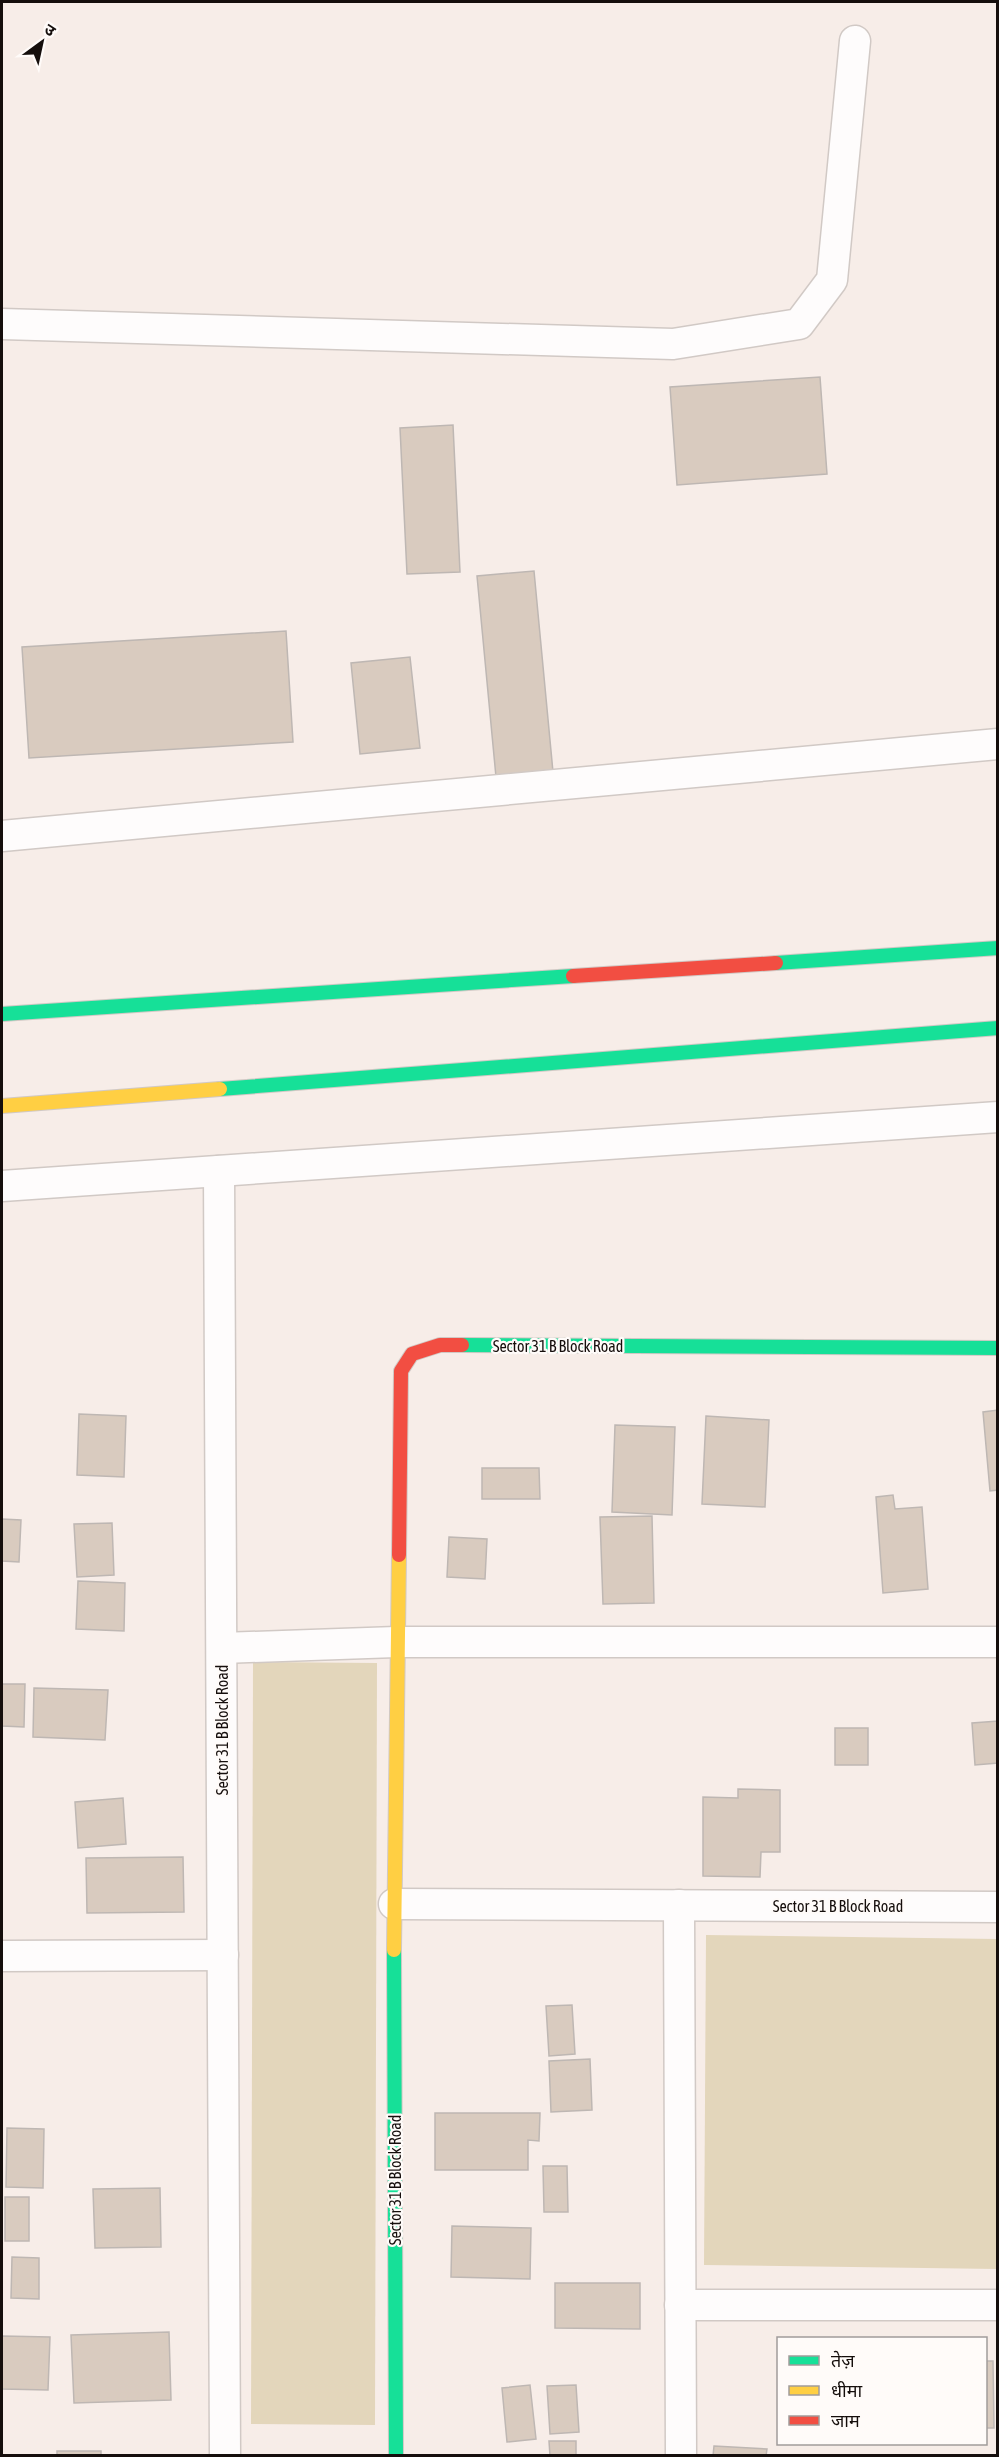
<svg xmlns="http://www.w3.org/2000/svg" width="999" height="2457" font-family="'Asap Condensed','Noto Sans Devanagari',sans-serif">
  <rect width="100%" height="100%" fill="#f7ede8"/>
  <g fill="#e3d6bb">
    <path d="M 253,1662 L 377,1663 L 375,2425 L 251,2424 Z"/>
    <path d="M 706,1935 L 997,1939 L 997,2269 L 704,2265 Z"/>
  </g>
  <g fill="#d9cbbf" stroke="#beb7b3" stroke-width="1.5">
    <path d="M 820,377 L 827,474 L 677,485 L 670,387 Z"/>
    <path d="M 453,425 L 460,572 L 407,574 L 400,428 Z"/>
    <path d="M 534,571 L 553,772 L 496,777 L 477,576 Z"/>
    <path d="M 286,631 L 293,742 L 29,758 L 22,647 Z"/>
    <path d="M 410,657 L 420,748 L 360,754 L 351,663 Z"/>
    <path d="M 998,1410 L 998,1490 L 990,1491 L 983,1412 Z"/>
    <path d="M 79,1414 L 126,1416 L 124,1477 L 77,1475 Z"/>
    <path d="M 706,1416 L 769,1420 L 765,1507 L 702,1504 Z"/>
    <path d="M 615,1425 L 675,1427 L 672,1515 L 612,1512 Z"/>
    <path d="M 482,1468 L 539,1468 L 540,1499 L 482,1499 Z"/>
    <path d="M 893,1495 L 895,1509 L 922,1507 L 928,1589 L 883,1593 L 876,1497 Z"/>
    <path d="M 652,1516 L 654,1603 L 603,1604 L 600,1517 Z"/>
    <path d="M 2,1519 L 21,1520 L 19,1562 L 2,1561 Z"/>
    <path d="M 112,1523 L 114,1575 L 77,1577 L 74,1524 Z"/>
    <path d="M 449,1537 L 487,1539 L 485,1579 L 447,1577 Z"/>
    <path d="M 78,1581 L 125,1583 L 124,1631 L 76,1629 Z"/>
    <path d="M 2,1684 L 25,1684 L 24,1727 L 2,1726 Z"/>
    <path d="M 34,1688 L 108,1690 L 105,1740 L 33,1737 Z"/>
    <path d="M 998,1721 L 998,1763 L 975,1765 L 972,1723 Z"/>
    <rect x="835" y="1728" width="33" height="37"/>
    <path d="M 738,1789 L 780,1790 L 780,1852 L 761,1852 L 760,1877 L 703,1876 L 703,1797 L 738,1798 Z"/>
    <path d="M 123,1798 L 126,1844 L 78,1848 L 75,1802 Z"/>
    <path d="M 183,1857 L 184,1912 L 87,1913 L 86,1858 Z"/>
    <path d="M 572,2005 L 575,2054 L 549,2056 L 546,2006 Z"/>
    <path d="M 590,2059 L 592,2110 L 551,2112 L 549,2061 Z"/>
    <path d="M 435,2113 L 540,2113 L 539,2141 L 528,2140 L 528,2170 L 435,2170 Z"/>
    <path d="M 7,2128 L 44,2129 L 43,2188 L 6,2187 Z"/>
    <path d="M 543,2166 L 567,2166 L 568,2212 L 544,2212 Z"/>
    <path d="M 160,2188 L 161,2247 L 95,2248 L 93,2189 Z"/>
    <rect x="5" y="2197" width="24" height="44"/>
    <path d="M 452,2226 L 531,2228 L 530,2279 L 451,2277 Z"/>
    <path d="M 12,2257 L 39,2258 L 39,2299 L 11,2298 Z"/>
    <path d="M 555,2283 L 640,2283 L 640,2329 L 555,2328 Z"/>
    <path d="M 169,2332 L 171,2400 L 74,2403 L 71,2335 Z"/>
    <path d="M 2,2336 L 50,2337 L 48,2390 L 2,2389 Z"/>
    <path d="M 986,2361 L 993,2361 L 994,2428 L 986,2428 Z"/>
    <path d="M 530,2385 L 536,2439 L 507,2442 L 502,2388 Z"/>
    <path d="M 576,2385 L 579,2432 L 550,2434 L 547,2386 Z"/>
    <path d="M 549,2441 L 576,2441 L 576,2456 L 550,2456 Z"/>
    <path d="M 714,2446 L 767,2449 L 766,2456 L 713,2456 Z"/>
    <rect x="57" y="2451" width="44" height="5"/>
  </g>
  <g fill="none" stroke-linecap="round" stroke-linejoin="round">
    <g stroke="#d1c9c5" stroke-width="33">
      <g id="street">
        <path d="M 2,324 L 673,344 L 799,324 L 832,280 L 855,41"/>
        <path d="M 2,836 L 998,744"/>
        <path d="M 219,1171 L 225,2456"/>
        <path d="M 2,1186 L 998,1117"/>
        <path d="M 222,1648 L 396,1642 L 998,1642"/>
        <path d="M 394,1904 L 998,1907"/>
        <path d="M 679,1905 L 681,2456"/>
        <path d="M 2,1956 L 223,1955"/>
        <path d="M 680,2305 L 998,2305"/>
      </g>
    </g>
    <g stroke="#d1c9c5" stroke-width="16">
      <g id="fast">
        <path d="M 776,963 L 998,948"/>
        <path d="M 2,1014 L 573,976"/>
        <path d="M 220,1089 L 998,1028"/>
        <path d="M 462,1345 L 998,1348"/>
        <path d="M 394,1950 L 396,2456"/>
      </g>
    </g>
    <g stroke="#d1c9c5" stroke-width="16">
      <g id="slow">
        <path d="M 2,1106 L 220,1089"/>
        <path d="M 394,1950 L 399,1555"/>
      </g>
    </g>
    <g stroke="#d1c9c5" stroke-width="16">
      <g id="jam">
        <path d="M 573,976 L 776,963"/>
        <path d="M 399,1555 L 401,1371 L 412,1354 L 440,1345 L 462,1345"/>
      </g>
    </g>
    <use href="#street" stroke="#fefcfc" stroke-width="30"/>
    <use href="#fast" stroke="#16e098" stroke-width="14"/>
    <use href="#slow" stroke="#ffcf43" stroke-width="14"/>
    <use href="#jam" stroke="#f24e42" stroke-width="14"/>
  </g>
  <g text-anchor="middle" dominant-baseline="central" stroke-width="4.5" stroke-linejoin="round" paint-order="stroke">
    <g font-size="16" fill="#150e0c" stroke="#fffbf9">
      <text x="558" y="1346">Sector 31 B Block Road</text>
      <text transform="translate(222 1730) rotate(-90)">Sector 31 B Block Road</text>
      <text x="838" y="1906">Sector 31 B Block Road</text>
      <text transform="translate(395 2180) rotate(-90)">Sector 31 B Block Road</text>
    </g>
  </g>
  <rect width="999" height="2457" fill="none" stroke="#150e0c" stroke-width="6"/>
  <rect x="777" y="2337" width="210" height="108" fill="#fffbf9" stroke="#a19c9a" stroke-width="1.5"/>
  <rect x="789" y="2356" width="30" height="9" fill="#16e098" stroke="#a19c9a" stroke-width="1.5"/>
  <text x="831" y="2367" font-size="18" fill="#150e0c">तेज़</text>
  <rect x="789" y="2386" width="30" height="9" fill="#ffcf43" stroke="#a19c9a" stroke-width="1.5"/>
  <text x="831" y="2397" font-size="18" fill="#150e0c">धीमा</text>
  <rect x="789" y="2416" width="30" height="9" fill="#f24e42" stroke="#a19c9a" stroke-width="1.5"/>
  <text x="831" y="2427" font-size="18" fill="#150e0c">जाम</text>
  <g transform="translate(42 42) rotate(33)" stroke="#fffbf9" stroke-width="4.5" paint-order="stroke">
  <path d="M0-4.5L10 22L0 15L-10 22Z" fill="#150e0c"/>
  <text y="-9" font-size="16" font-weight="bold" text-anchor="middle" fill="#150e0c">उ</text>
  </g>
</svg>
